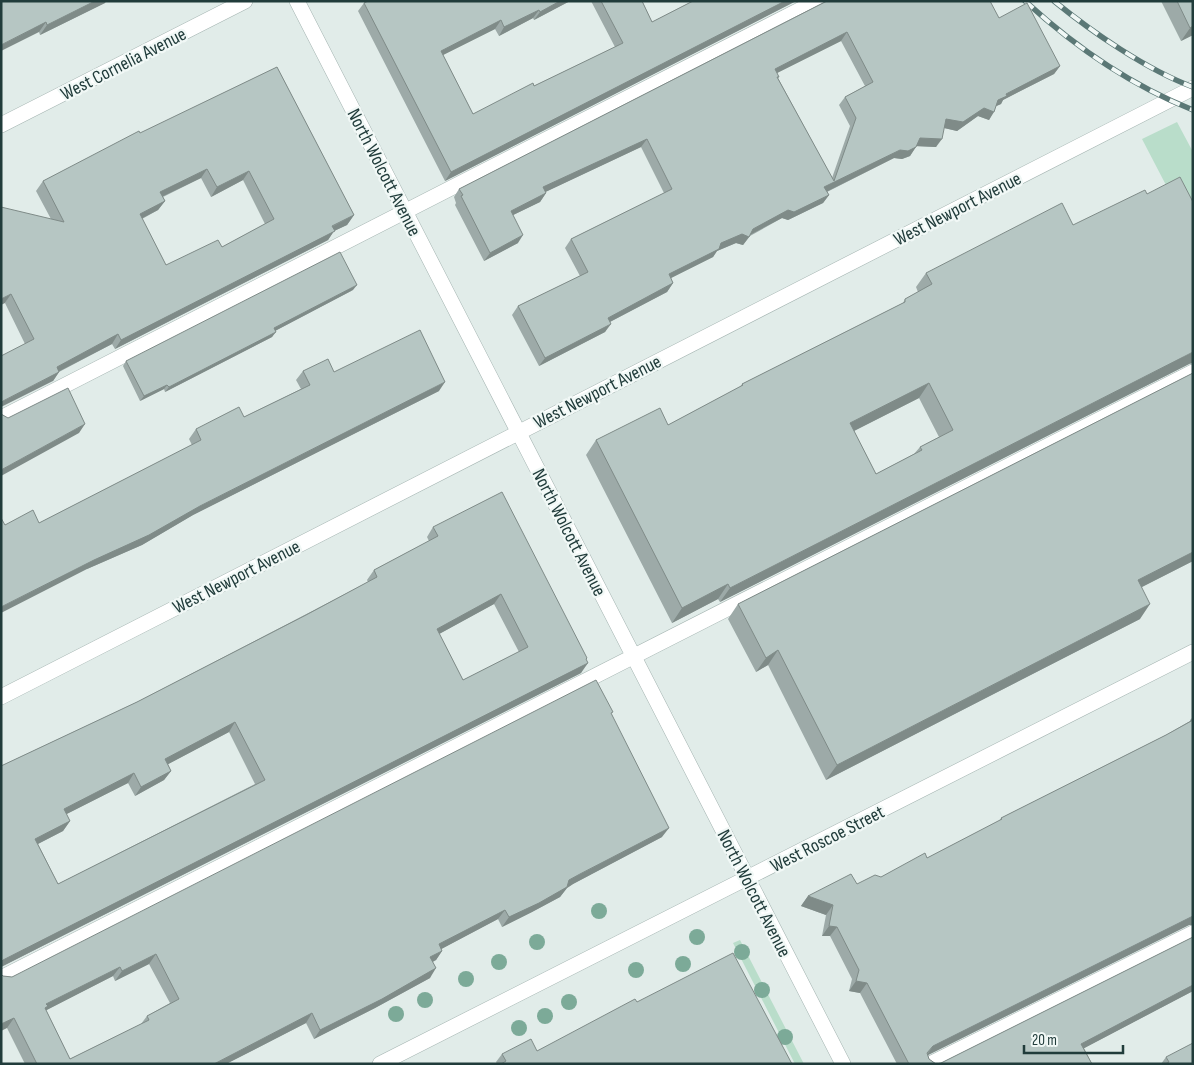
<svg xmlns="http://www.w3.org/2000/svg" width="1194" height="1065" viewBox="0 0 1194 1065" font-family="'Sofia Sans Condensed',sans-serif">
  <style>
    .green { fill: #b9ddca }
    .lines { fill: none; stroke-linecap: round; stroke-linejoin: round }
    .minor-casing { stroke: #a4b4b1; stroke-width: 16 }
    .minor { stroke: #fff; stroke-width: 15 }
    .rail-casing { stroke: #5b7876; stroke-width: 5.5 }
    .rail { stroke: #f1f8f6; stroke-width: 4; stroke-dasharray: 11; stroke-linecap: butt }
    .tree { fill: #7caa98 }
    .wall { fill: #9daaa8; fill-rule: evenodd }
    .shaded-wall { fill: #7f8b88 }
    .building { fill: #b6c6c3; stroke: #7f8b88; fill-rule: evenodd }
    .labels { text-anchor: middle; stroke-width: 4.5; stroke-linejoin: round; paint-order: stroke }
    .street-label { font-size: 19px; fill: #213c3b; stroke: #f1f8f6 }
  </style>
  <rect width="100%" height="100%" fill="#e1ece9"/>
  <path class="green" d="M1177,122L1193,152V237L1142,139Z
    M740,940L804,1064H795L733,943Z"/>
  <g class="lines">
    <g class="minor-casing">
      <path id="minor" d="M297,1L843,1064
        M1,125L245,1
        M1,418L817,1
        M1,697L1193,88
        M1,978L1193,372
        M380,1064L1193,652
        M930,1064L1193,933"/>
    </g>
    <use href="#minor" class="minor"/>
    <g class="rail-casing">
      <path id="rail" d="M1025,1C1074,46 1130,85 1193,110
        M1054,1C1092,32 1147,70 1193,87"/>
    </g>
    <use href="#rail" class="rail"/>
  </g>
  <g class="tree">
    <circle cx="599" cy="911" r="8"/>
    <circle cx="697" cy="937" r="8"/>
    <circle cx="537" cy="942" r="8"/>
    <circle cx="742" cy="952" r="8"/>
    <circle cx="499" cy="962" r="8"/>
    <circle cx="683" cy="964" r="8"/>
    <circle cx="636" cy="970" r="8"/>
    <circle cx="466" cy="979" r="8"/>
    <circle cx="762" cy="990" r="8"/>
    <circle cx="425" cy="1000" r="8"/>
    <circle cx="569" cy="1002" r="8"/>
    <circle cx="396" cy="1014" r="8"/>
    <circle cx="545" cy="1016" r="8"/>
    <circle cx="519" cy="1028" r="8"/>
    <circle cx="785" cy="1037" r="8"/>
  </g>
  <path class="wall" d="M1,1H106L105,3L40,35L39,32Z
    M570,1L534,20L533,18L499,36L495,29L443,55L473,114L534,86L615,47L591,1H642L652,22L693,1H796L445,181L358,11L364,3Z
    M826,1L999,18L1060,66L1054,74L1003,100L1001,104L996,106L989,120L978,116L957,131L944,128L936,147L916,146L910,156L902,159L894,158L827,192L829,195L823,203L788,220L782,218L750,236L743,245L736,243L717,251L713,257L671,278L673,283L667,292L610,322L605,332L539,366L512,315L518,306L580,276L565,248L571,239L664,193L641,147L545,192L546,193L540,202L513,215L518,243L484,261L455,205L456,203L454,197L459,189ZM841,41L865,86L845,97L839,105L850,126L832,178L778,78L779,77L777,73Z
    M1161,1H1193V35L1181,41Z
    M277,67L354,215L347,225L334,231L328,240L115,349L112,344L59,372L53,381L25,344L5,303L51,219L36,191L43,181ZM201,178L211,197L243,180L265,224L222,247L166,265L142,219L158,210L165,201L163,197Z
    M1073,225L1189,364L720,602L718,599L672,623L586,455L596,440L668,425L740,387L742,384L903,303L905,299L918,292L916,287L926,273ZM919,398L939,437L920,447L914,454L876,474L854,431Z
    M353,290L275,331L272,337L165,392L164,389L140,401L123,366L126,361Z
    M303,371L334,372L439,391L193,515L142,545L87,569L5,525L39,523L192,445L189,439L196,429L244,417L301,389L296,380Z
    M1193,373V561L1142,587L1140,619L826,780L768,665L756,672L728,619L738,604Z
    M433,527L586,660L581,673L1,967V766L137,702L368,582L367,580L374,570L429,541L427,537ZM494,604L519,652L463,680L439,634ZM229,732L255,784L58,884L38,844L63,831L70,821L66,814L128,783L135,796L164,780L171,771L168,764Z
    M611,715L662,837L573,884L567,888L560,897L532,912L502,927L498,919L441,949L442,951L436,960L433,962L430,978L375,1008L314,1039L306,1023L226,1064H25L7,1028L3,976L12,977ZM149,964L170,1003L147,1016L141,1024L70,1059L46,1010L113,976L115,981Z
    M1193,717V925H1189L928,1055L929,1059L936,1064L941,1063L1193,937V991L1084,1048L1092,1064H897L860,993L849,991L852,979L830,936H822L826,915L801,906L808,896L857,884L881,877L927,858L999,821L1001,818L1166,735L1190,721V720Z
    M637,1002L792,1064H497L496,1062L502,1054L537,1051Z
    M1166,1057L1193,1064H1161Z"/>
  <path class="shaded-wall" d="M95,1H106L105,3L40,35L47,25Z
    M560,1H570L534,20L540,12Z
    M785,1H796L445,181L451,172Z
    M539,10L533,18L499,36L504,27Z
    M501,20L495,29L435,59L441,51Z
    M46,22L39,32L1,51V45Z
    M1193,26V35L1181,41L1190,28Z
    M847,32L841,41L769,77L775,69Z
    M1060,66L1054,74L1003,100L1001,104L992,108L998,100L1006,94Z
    M984,108L994,112L989,120L978,116L957,131L940,127L946,119Z
    M920,138L942,139L936,147L914,146Z
    M647,139L641,147L537,196L543,187Z
    M916,147L910,156L902,159L894,158L818,196L824,187L900,150Z
    M207,169L201,178L153,201L160,192Z
    M249,171L243,180L211,197L217,187Z
    M546,193L540,202L505,219L511,211Z
    M829,195L823,203L788,220L782,218L748,236L749,237L743,245L736,243L717,251L713,257L663,282L669,274L721,243L753,229L788,210Z
    M165,201L158,210L133,223L140,214Z
    M354,215L347,225L334,231L328,240L115,349L121,340Z
    M523,235L518,243L484,261L490,253Z
    M673,283L667,292L602,326L608,318Z
    M357,285L353,290L271,333L274,328Z
    M11,294L5,303L1,305V299Z
    M611,324L605,332L539,366L545,358Z
    M276,332L272,337L165,392L169,387Z
    M118,334L112,344L50,376L57,367Z
    M1193,352V363L1189,364L720,602L730,588Z
    M59,372L53,381L1,407V403L3,401Z
    M445,382L439,391L193,515L142,545L87,569L1,613V607Z
    M929,383L919,398L840,438L850,423Z
    M167,385L164,389L140,401L144,396Z
    M85,424L79,433L1,476V470Z
    M1193,552V561L1128,594L1138,580Z
    M728,584L718,599L672,623L682,608Z
    M501,594L494,604L430,639L437,629Z
    M1150,604L1140,619L826,780L837,765Z
    M778,650L768,665L756,672L766,658Z
    M587,658L582,666L588,663L581,673L1,967V962L3,960Z
    M235,722L229,732L159,769L165,759Z
    M171,771L164,780L135,796L141,787Z
    M134,773L128,783L57,819L64,809Z
    M70,821L63,831L28,849L35,839Z
    M669,828L662,837L573,884L567,888L560,897L532,912L502,927L509,917L569,880Z
    M808,896L833,905L826,915L801,906Z
    M505,910L498,919L432,954L439,944Z
    M1193,916V925H1189L926,1056L933,1046Z
    M829,926L837,927L830,936H822Z
    M442,951L436,960L423,966L430,957Z
    M156,954L149,964L115,981L122,971Z
    M120,967L113,976L41,1013L46,1004Z
    M436,968L430,978L375,1008L314,1039L320,1030Z
    M856,981L867,983L860,993L849,991Z
    M1193,985V991L1075,1053L1081,1044Z
    M312,1013L306,1023L226,1064H214Z
    M14,1018L7,1028L1,1031V1024Z"/>
  <path class="building" d="M1,1H95L47,25L46,22L1,45Z
    M368,1H560L540,12L539,10L504,27L501,20L441,51L473,114L533,83L534,86L623,43L601,1H642L652,22L693,1H785L451,172L364,3Z
    M827,1H990L999,18L1027,3L1060,66L1006,94L1007,96L998,100L994,112L984,108L963,122L946,119L942,139L920,138L916,147L908,151L900,150L824,187L829,195L794,212L788,210L753,229L749,237L742,234L721,243L719,249L669,274L673,283L608,318L611,324L545,358L518,306L588,272L571,239L672,189L647,139L543,187L546,193L511,211L523,235L490,253L461,196L463,195L459,189ZM847,32L873,82L845,97L856,118L834,181L777,77H779L775,69Z
    M1177,1H1193V26L1190,28Z
    M277,67L354,215L332,226L335,231L121,340L118,334L57,367L59,372L3,401L1,403V356L34,339L11,294L1,299V207L64,222L43,181L139,131L140,133ZM207,169L217,187L249,171L274,219L222,247L218,240L166,265L140,214L165,201L160,192Z
    M1180,177L1193,202V352L730,588L728,584L682,608L596,440L660,408L668,425L743,385L742,384L905,302V299L932,284L926,273L1062,203L1073,225L1145,190L1147,194ZM929,383L953,430L920,447L922,450L876,474L850,423Z
    M340,252L357,285L274,328L276,332L169,387L167,385L144,396L126,361Z
    M420,330L445,382L200,506L149,535L94,560L1,607V518L5,525L33,510L39,523L201,440L196,429L239,407L244,417L310,385L303,371L328,359L334,372Z
    M1193,373V552L1138,580L1150,604L837,765L778,650L766,658L738,604Z
    M68,388L85,424L1,470V414L8,418Z
    M502,492L587,658L586,659L588,663L3,960L1,962V766L137,702L306,615L377,577L374,570L438,536L433,527ZM501,594L528,647L463,680L437,629ZM235,722L265,780L58,884L35,839L70,821L64,809L134,773L141,787L171,771L165,759Z
    M596,680L613,712L611,713L669,828L580,874L569,880L567,887L539,903L509,917L505,910L439,944L442,951L430,957L436,968L382,999L320,1030L312,1013L214,1064H37L14,1018L1,1024V974L3,976L12,977ZM156,954L179,999L147,1016L149,1020L70,1059L45,1008L48,1006L46,1004L120,967L122,971Z
    M1193,720V916L933,1046L927,1053L929,1059L936,1064L941,1063L1193,937V985L1081,1044L1092,1064H909L867,983L856,981L859,970L837,927L829,926L833,905L808,896L851,874L857,884L875,875L881,877L925,853L927,858L1002,819L1001,818L1166,735Z
    M733,953L792,1064H501L506,1061L502,1054L531,1039L537,1051L635,999L637,1002Z
    M1193,1043V1064H1165L1169,1062L1166,1057Z"/>
  <g class="labels">
    <g class="street-label">
      <text transform="translate(123 63) rotate(-27)" y="7">West Cornelia Avenue</text>
      <text transform="translate(385 172) rotate(63)" y="7">North Wolcott Avenue</text>
      <text transform="translate(957 208) rotate(-27)" y="7">West Newport Avenue</text>
      <text transform="translate(597 391) rotate(-27)" y="7">West Newport Avenue</text>
      <text transform="translate(570 532) rotate(63)" y="7">North Wolcott Avenue</text>
      <text transform="translate(236 576) rotate(-27)" y="7">West Newport Avenue</text>
      <text transform="translate(827 838) rotate(-27)" y="7">West Roscoe Street</text>
      <text transform="translate(755 893) rotate(63)" y="7">North Wolcott Avenue</text>
    </g>
  </g>
  <rect width="1194" height="1065" fill="none" stroke="#213c3b" stroke-width="5"/>
  <path d="M1024 1045v8h99v-8" fill="none" stroke="#213c3b" stroke-width="2.5"/>
  <text x="1032" y="1045" font-size="15" fill="#213c3b" stroke="#f1f8f6" stroke-width="4" paint-order="stroke">20 m</text>
</svg>
